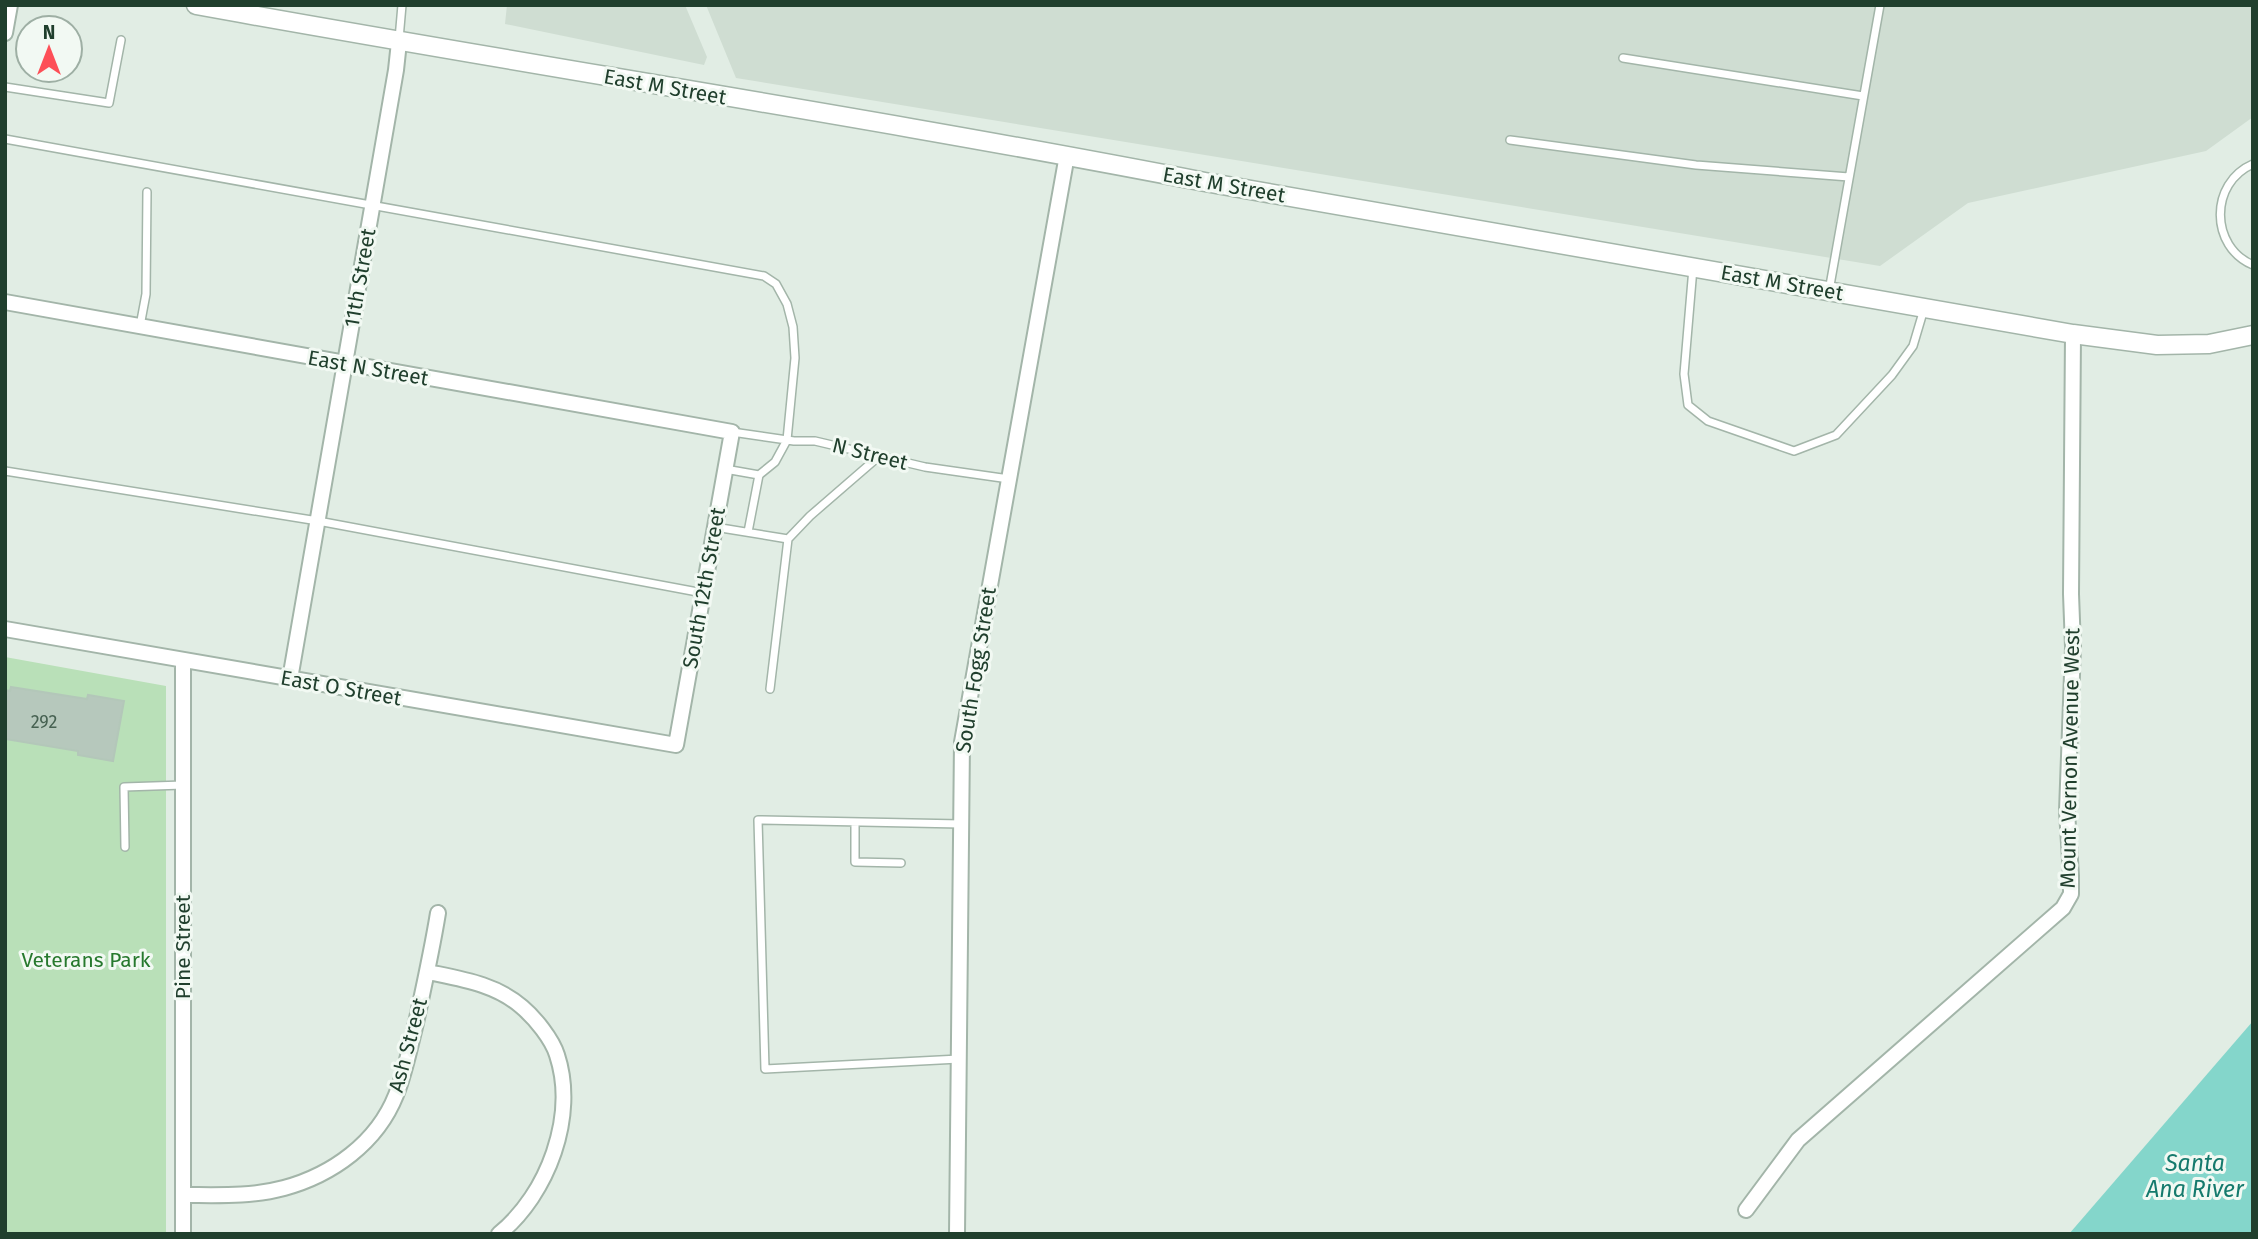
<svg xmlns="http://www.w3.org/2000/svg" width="2258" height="1239" viewBox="0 0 2258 1239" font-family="'Fira Sans',sans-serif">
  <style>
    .built { fill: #cfddd2 }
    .green { fill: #b9e0b8 }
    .water { fill: #84d6cb }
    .building { fill: #b6c8bc; stroke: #b3c7b9; stroke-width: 2 }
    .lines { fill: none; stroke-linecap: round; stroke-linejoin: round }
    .service-casing { stroke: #a3b5a9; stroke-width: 10 }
    .minor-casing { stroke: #a3b5a9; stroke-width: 18 }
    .tertiary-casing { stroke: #a3b5a9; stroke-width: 21 }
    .service { stroke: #fff; stroke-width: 7 }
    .minor { stroke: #fff; stroke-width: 14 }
    .tertiary { stroke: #fff; stroke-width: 18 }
    .labels { text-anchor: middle; stroke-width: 6; stroke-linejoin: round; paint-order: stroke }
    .number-label { font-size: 18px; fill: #466151 }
    .street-label { font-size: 21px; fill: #203f2d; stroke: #f2f9f3 }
    .park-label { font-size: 21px; fill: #27792e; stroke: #f2f9f3 }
    .water-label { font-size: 23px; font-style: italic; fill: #157a6d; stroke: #f2f9f3 }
  </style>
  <rect width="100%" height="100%" fill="#e1ede4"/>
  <path class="built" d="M507,5H685L707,57L704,65L505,24Z
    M706,5H2253V117L2206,151L1968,203L1880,266L736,78Z"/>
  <path class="green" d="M5,657L166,686V1234H5Z"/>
  <path class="water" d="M2253,1021V1234H2069Z"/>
  <path class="building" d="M11,687L87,699L88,695L124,701L113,761L78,755V751L5,739V690L10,691Z"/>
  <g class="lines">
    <g class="service-casing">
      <path id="service" d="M399,39L402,5
        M1623,58L1863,96
        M5,87L109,103L121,40
        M5,139L764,276L776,284L787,304L793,327L795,358L787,440L775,462L759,475L748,532
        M1510,140L1696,165L1849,177
        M2253,164C2209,183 2210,247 2253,265
        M1693,268L1684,374L1688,405L1708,421L1794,451L1836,435L1892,375L1913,346L1924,309
        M1829,291L1880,5
        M140,326L146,294L147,192
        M732,432L794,441H815L925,467L1009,479
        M725,469L759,475
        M5,471L318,521L703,593
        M715,527L788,539
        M770,689L788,539L810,516L877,458
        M855,823V862L901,863
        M125,847L124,787L183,785
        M959,1059L765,1069L758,820L961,824"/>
    </g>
    <g class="minor-casing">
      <path id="minor" d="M5,33L10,5
        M5,302L732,432L676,745L5,629
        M290,679L396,70L399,42
        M428,972C461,979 496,984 522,1007C535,1018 552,1039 557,1055C577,1116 548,1194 499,1234
        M183,1195C216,1195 251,1197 284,1188C332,1175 377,1143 396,1095C405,1073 410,1047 416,1023C424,986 432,950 438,913
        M1746,1210L1798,1140L2063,908L2071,894V876L2067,811L2073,647L2071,594L2073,334
        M183,1234V660
        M957,1234L962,742L1067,155"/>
    </g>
    <g class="tertiary-casing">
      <path id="tertiary" d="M196,5C532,66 870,117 1205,182L2073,334L2157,345L2209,344L2253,335"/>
    </g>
    <use href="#service" class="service"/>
    <use href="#minor" class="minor"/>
    <use href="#tertiary" class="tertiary"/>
  </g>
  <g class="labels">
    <g class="number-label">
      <text x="44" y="728">292</text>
    </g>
    <g class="street-label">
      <text transform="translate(665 87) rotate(10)" y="7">East M Street</text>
      <text transform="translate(1224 185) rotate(10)" y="7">East M Street</text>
      <text transform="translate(360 278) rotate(-80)" y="7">11th Street</text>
      <text transform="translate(1782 283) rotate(10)" y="7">East M Street</text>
      <text transform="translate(368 368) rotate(10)" y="7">East N Street</text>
      <text transform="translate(870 454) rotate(14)" y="7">N Street</text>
      <text transform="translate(704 588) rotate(-80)" y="7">South 12th Street</text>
      <text transform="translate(976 670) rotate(-81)" y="7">South Fogg Street</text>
      <text transform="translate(341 688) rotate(10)" y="7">East O Street</text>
      <text transform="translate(2070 758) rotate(-89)" y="7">Mount Vernon Avenue West</text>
      <text transform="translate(183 947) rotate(-90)" y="7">Pine Street</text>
      <text transform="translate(408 1045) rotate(-75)" y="7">Ash Street</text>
    </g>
    <g class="park-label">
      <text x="86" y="967">Veterans Park</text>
    </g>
    <g class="water-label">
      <text x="2195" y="1171">Santa<tspan x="2195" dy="26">Ana River</tspan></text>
    </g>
  </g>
  <rect width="2258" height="1239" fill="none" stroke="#203f2d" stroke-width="14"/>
  <g transform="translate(49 49)"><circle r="33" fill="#f2f9f3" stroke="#9eafa4" stroke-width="2"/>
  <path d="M0-5L12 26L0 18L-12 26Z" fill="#fd4f57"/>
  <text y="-10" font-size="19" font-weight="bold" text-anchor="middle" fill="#203f2d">N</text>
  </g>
</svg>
